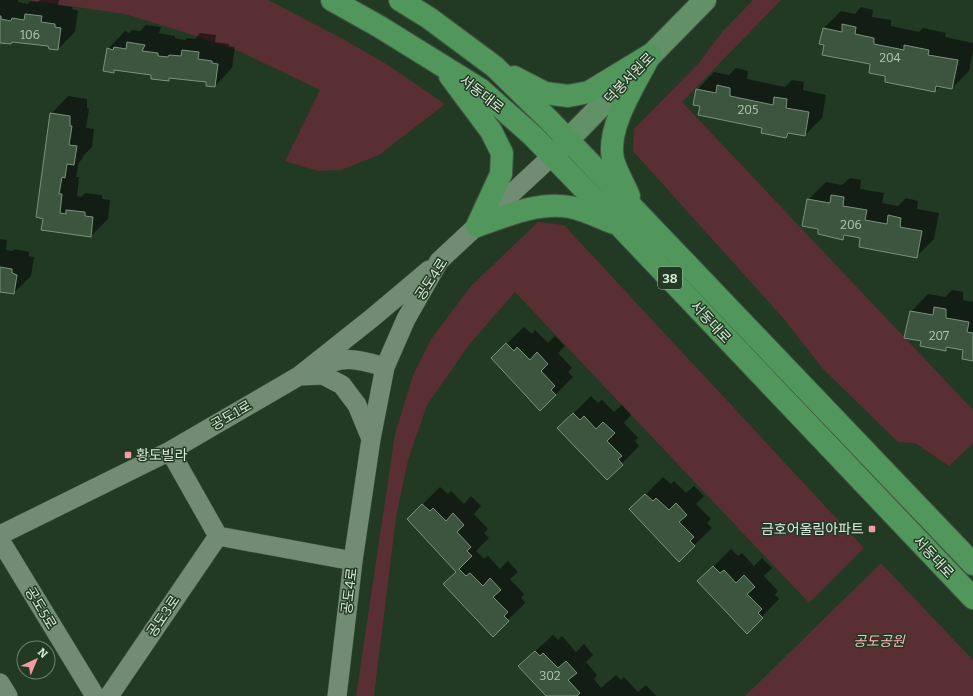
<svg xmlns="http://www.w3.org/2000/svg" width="973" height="696" viewBox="0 0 973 696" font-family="Bitter,'Noto Sans KR',serif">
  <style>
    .green { fill: #592f34 }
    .shadow { fill: #0007 }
    .building { fill: #3d553f; stroke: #79937a }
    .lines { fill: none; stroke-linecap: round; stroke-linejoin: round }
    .street-casing { stroke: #405542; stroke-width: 20 }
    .secondary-casing { stroke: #405542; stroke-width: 24 }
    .primary-casing { stroke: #405542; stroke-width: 24 }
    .street { stroke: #728c73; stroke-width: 19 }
    .secondary { stroke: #629167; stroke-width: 22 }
    .primary { stroke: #51965a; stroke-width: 22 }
    .poi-dot { fill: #f49aa3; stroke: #223924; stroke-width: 1.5 }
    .labels { text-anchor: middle; stroke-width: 3; stroke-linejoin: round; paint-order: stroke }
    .number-label { font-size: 12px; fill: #b4c5b5 }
    .shield { fill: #223924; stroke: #a4b5a5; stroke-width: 1 }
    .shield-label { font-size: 13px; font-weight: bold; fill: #dceadc }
    .street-label { font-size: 14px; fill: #dceadc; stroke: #223924 }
    .poi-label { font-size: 14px; fill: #dceadc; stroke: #223924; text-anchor: start }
    .park-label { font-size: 14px; font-style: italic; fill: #feb9bf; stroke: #223924 }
  </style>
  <rect width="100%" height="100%" fill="#223924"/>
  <path class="green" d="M28,0H268L345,40L388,65L445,104L379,155L341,170L318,171L285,161L320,90L241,52L187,33L125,14Z
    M753,0H781L682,102L973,410V443L949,466L915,443L898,442L823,369L783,318L633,151L634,129L699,63L722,32Z
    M538,222L564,225L864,548L809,603L515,292L468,346L427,405L408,460L396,517L374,696H356L395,434L413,375L431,339L471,286Z
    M881,563L973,660V696H745Z"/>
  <path class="shadow" d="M0,0H18V2L28,4L30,1L38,2L40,0H59L58,5L72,7V9L78,11L75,32L58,49L49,45L13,41L11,43L0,42Z
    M861,7L873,10L872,17L891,20V26L919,32L923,28L946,33L945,37L973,43V51L969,71L952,88L940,86L935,91L887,75L871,64L825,44L823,29L841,11L855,14Z
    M146,25L161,27L159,33L175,36V38L185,40L187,38L195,39L200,33L216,35L215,42L229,44V46L235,47L232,68L215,86L206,81L171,77L168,80L152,74L117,69L114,72L108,49L125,31L129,33L132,30L140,31Z
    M736,68L748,71L747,79L785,87L792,80L804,82L803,90L826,95L822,118L805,135L790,133L786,137L701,106L697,90L714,72L729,75Z
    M68,96L87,99V108L89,109L86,128L94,129L92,147L83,156L82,159L79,162L76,177H79L77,196L81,197L85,193L102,195V199L110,200L108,219L91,236L43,229L51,114Z
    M850,178L861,180L860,189L884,193L882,203L898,206L906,198L918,201L917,209L939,213L934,239L916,257L861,237L847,235L843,238L820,229L808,200L826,182L842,185Z
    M0,239L7,240L6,250L12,251L15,249L29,252V256L34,257L31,276L14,293L0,291Z
    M952,290L963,292V300L973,302V360L964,349L949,347L945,350L922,341L911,312L928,294L945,297Z
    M524,327L532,334L535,330L548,343L555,336L565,346L558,353L572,368L568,372L573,377L540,410L492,358Z
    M591,396L598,403L602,400L614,412L622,405L631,415L624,423L638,438L635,441L639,446L607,479L559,428Z
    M663,477L671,484L674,481L686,493L694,486L704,496L696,504L711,519L707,523L712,528L679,560L631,509Z
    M440,487L448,494L451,491L464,504L471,496L481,506L474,514L488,529L484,533L489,538L476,551L484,559L488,556L500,569L508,561L518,572L510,579L524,594L521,598L525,603L493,635L457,572L408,519Z
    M731,549L738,556L742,553L754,566L762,558L772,568L764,576L778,591L775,595L779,599L747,632L699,581Z
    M553,635L558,640L562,636L576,652L584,644L593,655L586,662L597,675L594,679L601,688L616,675L621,680L624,677L638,692L646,685L656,696H547L519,666Z"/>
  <path class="building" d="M25,14L42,16L41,22L55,24V27L61,28L58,50L49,49L48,46L12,42L11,44L0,43V16H1V19L11,21L12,18L24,20Z
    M842,24L856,27L855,34L874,38V44L904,50V45L929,50L928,55L958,60L952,89L936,86L935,92L885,82V76L869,73L870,64L822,55L824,45L819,44L823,28L842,32Z
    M127,42L145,45L142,51L158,53V56L168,57L169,55L181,56L182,50L199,52L198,59L212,61V63L218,64L215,87L206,86V82L169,78V81L151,79V75L114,70V73L103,71L107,48L113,50L114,47L126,49Z
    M717,85L730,88V96L773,105L774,97L787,99L786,108L809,112L805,136L788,133L786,138L761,133L762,128L698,115L700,106L693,105L696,89L716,93Z
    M50,113L70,116V126H72L69,145L77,146L74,165L67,164L65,178L62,177L59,194H62L60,213L66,214V210L85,212V216L93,217L91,237L41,230L43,219L36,217Z
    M831,195L844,197L843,206L867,210L865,220L887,224L888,215L901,218L900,227L922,231L917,258L859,247L860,238L844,235L843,240L818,234V229L802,226L807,199L830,203Z
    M0,267L12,269V273L17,275L14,294L0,292Z
    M934,307L946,309V318L969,322L967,332L973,333V361L962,359L963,350L946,347V351L920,346L921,341L904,338L910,311L933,315Z
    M506,343L514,351L517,347L530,360L537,352L548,364L541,371L555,386L551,390L556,395L540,411L491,358Z
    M573,413L580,420L584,416L596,429L603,422L615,433L607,441L622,456L618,459L623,465L607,480L557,428Z
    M645,494L653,501L656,498L669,510L676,503L687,515L679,522L694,537L690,541L695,546L679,562L629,509Z
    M422,504L430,511L433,508L446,521L453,513L464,525L457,532L471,547L467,551L472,556L459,569L466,576L470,573L483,586L490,578L501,590L493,597L508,612L504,616L509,621L493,637L443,584L456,572L407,519Z
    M713,566L720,573L724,570L736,583L744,575L755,587L747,594L762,609L758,613L763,618L747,634L697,581Z
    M535,651L540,656L543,653L558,668L566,661L577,673L568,680L580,693L577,696H546L518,666Z"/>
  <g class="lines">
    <g class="street-casing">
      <path id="street" d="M317,368C345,355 356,359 385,367
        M299,376L323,375L342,385L357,405L371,439
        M0,535L170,451L299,376L372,318L429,270
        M218,536L353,561
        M0,540L95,696
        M0,683L8,696
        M109,696L218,536L170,451
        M337,696L353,561L371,439L385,367L406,319L439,261L552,156"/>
    </g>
    <g class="secondary-casing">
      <path id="secondary" d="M554,154L705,0"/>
    </g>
    <g class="primary-casing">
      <path id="primary" d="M332,0L380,27L480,89L533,136L619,225L973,598
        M400,0L429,18L495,67L549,120L973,564
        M450,76L491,131L502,153L501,174L477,226
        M514,77L545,93L568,96L589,92L650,55
        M629,196C625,186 615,169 613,159C606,127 636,83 650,55
        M477,226C506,216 539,201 570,207C585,210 600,218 614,223"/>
    </g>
    <use href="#street" class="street"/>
    <use href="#secondary" class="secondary"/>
    <use href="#primary" class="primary"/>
  </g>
  <g class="poi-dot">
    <rect x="124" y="451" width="8" height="8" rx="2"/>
    <rect x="868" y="525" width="8" height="8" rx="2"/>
  </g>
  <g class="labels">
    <g class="number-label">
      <text x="30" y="39">106</text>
      <text x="890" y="62">204</text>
      <text x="748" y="114">205</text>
      <text x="851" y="229">206</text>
      <text x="939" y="340">207</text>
      <text x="550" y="680">302</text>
    </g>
    <rect class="shield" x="658" y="267" width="24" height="22" rx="3"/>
    <g class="shield-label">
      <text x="670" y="283">38</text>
    </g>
    <g class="street-label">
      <text transform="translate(629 78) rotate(-46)" y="5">덕봉서원로</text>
      <text transform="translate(482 94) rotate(38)" y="5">서동대로</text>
      <text transform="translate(431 279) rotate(-57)" y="5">공도4로</text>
      <text transform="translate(711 322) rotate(47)" y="5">서동대로</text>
      <text transform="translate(231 415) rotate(-30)" y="5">공도1로</text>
      <text transform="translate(934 557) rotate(47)" y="5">서동대로</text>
      <text transform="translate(349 591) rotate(-83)" y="5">공도4로</text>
      <text transform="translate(41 608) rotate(59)" y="5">공도5로</text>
      <text transform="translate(163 616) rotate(-56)" y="5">공도3로</text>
    </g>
    <g class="poi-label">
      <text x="136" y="460">황도빌라</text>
      <text x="864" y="534" text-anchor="end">금호어울림아파트</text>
    </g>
    <g class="park-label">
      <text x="879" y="646">공도공원</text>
    </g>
  </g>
  <g transform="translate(36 660) rotate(44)"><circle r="19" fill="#223924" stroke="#6c806e"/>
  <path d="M0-3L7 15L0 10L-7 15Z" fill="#f49aa3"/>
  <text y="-6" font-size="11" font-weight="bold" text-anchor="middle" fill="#dceadc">N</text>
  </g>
</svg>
